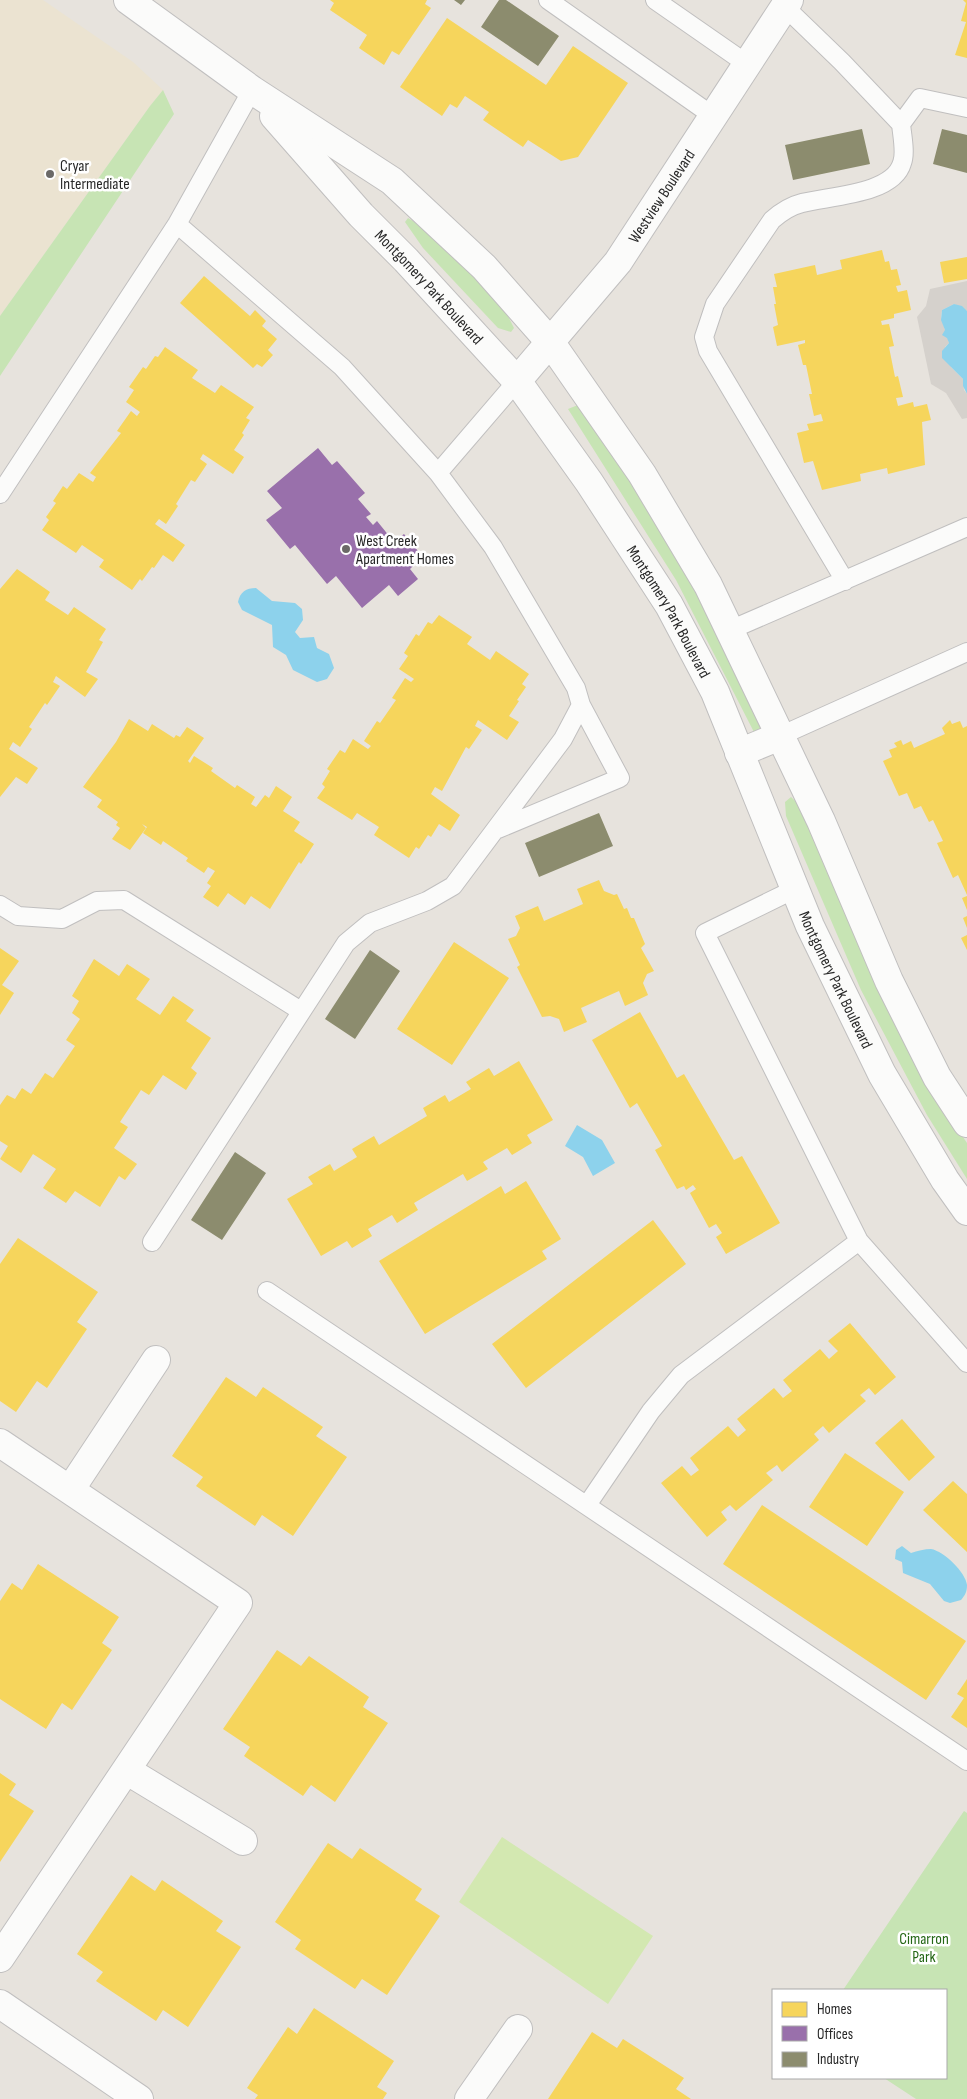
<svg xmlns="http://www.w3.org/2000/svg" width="967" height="2099" viewBox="0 0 967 2099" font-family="'Sofia Sans Condensed',sans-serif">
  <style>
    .education { fill: #ebe3d1 }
    .green { fill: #c7e4b4 }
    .pitch { fill: #d3e8b1 }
    .plaza { fill: #d5d1cc }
    .water { fill: #8dd2ec }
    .homes { fill: #f6d55c }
    .offices { fill: #9970ab }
    .industry { fill: #8c8c6e }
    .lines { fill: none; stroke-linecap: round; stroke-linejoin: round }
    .lane-casing { stroke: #c0bfbf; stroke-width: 20 }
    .street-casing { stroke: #c0bfbf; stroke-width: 30 }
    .secondary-casing { stroke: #c0bfbf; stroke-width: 30 }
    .lane { stroke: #fbfbfa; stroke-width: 18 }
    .street { stroke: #fbfbfa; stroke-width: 28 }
    .secondary { stroke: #fbfbfa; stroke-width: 28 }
    .poi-dot { fill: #6b6967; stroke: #fff; stroke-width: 2 }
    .labels { text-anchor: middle; stroke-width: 5; stroke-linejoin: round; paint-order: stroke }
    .poi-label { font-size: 16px; fill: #282828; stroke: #fff; text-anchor: start }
    .street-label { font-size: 16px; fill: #282828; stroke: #fff }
    .park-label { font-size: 16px; fill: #256716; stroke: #fff }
  </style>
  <rect width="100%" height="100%" fill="#e7e3dd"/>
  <path class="education" d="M0,0H43L133,62L163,90L150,106L0,316Z"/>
  <path class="green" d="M163,90L174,114L0,376V316L150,106Z
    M408,218L436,235L505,310L514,328L511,332L498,328L423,248L405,222Z
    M578,405L597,423L687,568L762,714L763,736H756L676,580L568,409Z
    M791,797L803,808L943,1107L967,1143V1179L927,1115L861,990L786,816L785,802Z
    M964,1811L967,1813V2099H916L884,2078H946V1990H843Z"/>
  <path class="pitch" d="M502,1837L653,1936L608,2004L459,1902Z"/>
  <path class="plaza" d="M967,281V311L954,304L942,310L941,317L949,343L945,347L951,367L963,379L964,390L967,394V418L962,419L946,393L931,384L917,317L926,306L930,289Z"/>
  <path class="water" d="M954,304L962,306L967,311V394L963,386V379L942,358V351L949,343L947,338L942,335L945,330L941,320L942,310Z
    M256,588L272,601L295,603L302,609L303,620L295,632L300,638L314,637L317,648L329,654L334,668L327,679L317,682L293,670L286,655L273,647L272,625L242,610L238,602C240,592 246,588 256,588Z
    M577,1125L602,1140L615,1163L593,1176L583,1157L565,1146Z
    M902,1546L911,1553C917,1551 925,1549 931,1549C944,1551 966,1573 967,1585C967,1592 965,1595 961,1600L950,1603L944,1601L930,1584L903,1573L902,1562L895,1559L896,1550Z"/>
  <path class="homes" d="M330,0H427L425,4L431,8L399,55L392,51L384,65L359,48L367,35L330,10L334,3Z
    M963,0H967V58L955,55L966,22L961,21L966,3Z
    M447,18L546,85L573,46L628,83L578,157L561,161L528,140L523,147L483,120L489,112L465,96L457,108L450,104L442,116L400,87Z
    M882,250L885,262L889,261L891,270L897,269L901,285L896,286L898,292L907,290L911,310L894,314V318L881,321L882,325L889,324L894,346L889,347L895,377L898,376L903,397L896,398L898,406L913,402L914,407L927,404L931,420L922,422L925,465L888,474L887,468L860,474L861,481L822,490L813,461L804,463L797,433L809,430L807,424L823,421L821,414L814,416L809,394H812L806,365H803L798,345L805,343V340L777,346L773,327L778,325L774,304H776L773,287H777L774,274L815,265L817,275L842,269L840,260Z
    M967,257V279L944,283L940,262Z
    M204,276L250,316L255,310L266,321L262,326L277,339L268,350L273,355L262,367L257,364L253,368L180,303Z
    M165,347L198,370L192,378L215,393L221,385L254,407L246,418L250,420L242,433L244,435L234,450L244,457L233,474L203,454L200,459L207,464L195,482L191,480L176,504L178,506L166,524L159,519L155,524L185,545L173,562L163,555L154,568L152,567L142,581L140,579L132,590L99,567L104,560L82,545L76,553L42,530L49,520L46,517L56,503L53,501L63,486L67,489L79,473L93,482L96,477L90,473L121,433L117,431L131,411L137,416L140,412L126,402L134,390L129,387L143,367L146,369L155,356L158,357Z
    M17,569L50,592L45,600L68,615L74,607L106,629L99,640L103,642L86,672L98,679L85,697L56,676L53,682L60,686L47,705L45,703L29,727L32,729L20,747L13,742L9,749L38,768L27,784L16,777L0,797V589Z
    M439,615L472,637L467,644L490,660L496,651L529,674L522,684L526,687L517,700L519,701L509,716L519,722L507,740L478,720L475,726L482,730L469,749L466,747L442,791L435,787L431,794L460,815L450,831L439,824L431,837L428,835L419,849L416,847L409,858L374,835L379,827L357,813L352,820L317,798L325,787L322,784L330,771L327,769L340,750L345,753L353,739L368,749L371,746L364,741L377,721L380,723L396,700L392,698L405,678L411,682L414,679L399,669L408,656L404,653L416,634L419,636L428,622L432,624Z
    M129,719L148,731L152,724L174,738L176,735L180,737L187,727L204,738L188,761L190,763L194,756L213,768L211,771L235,788L237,785L255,797L251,804L256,807L265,795L269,798L276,786L292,797L283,811L300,822L294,831L314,844L301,864L299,862L270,909L251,896L245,905L228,893L218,907L203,897L211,886L207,883L215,871L208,867L204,873L186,861L188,858L163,841L161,845L143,833L147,827L142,824L146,828L130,850L112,839L120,828L116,825L118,822L97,807L102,800L83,787L116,742Z
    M950,720L952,724L960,721L963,728L967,726V895L958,875L953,878L937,843L943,841L933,820L929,822L921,806L914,809L907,793L899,796L883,761L892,757L889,750L897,747L894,743L901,740L903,745L911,741L914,748L945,734L942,728Z
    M599,880L604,891L614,895L617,894L624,909L627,908L631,918H634L645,944L641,948L654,971L647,974L643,983L648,995L625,1006L619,991L581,1008L587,1022L564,1032L559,1019L550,1016L542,1017L517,967L520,965L508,939L516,936L520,928L515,916L538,906L544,921L583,904L577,889Z
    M967,896V910L962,898Z
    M967,916V928L963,918Z
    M967,935V950L961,938Z
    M454,942L509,978L452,1065L397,1029Z
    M0,948L19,961L2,985L14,993L0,1015Z
    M94,959L119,976L127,964L150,979L136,999L160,1015L173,996L194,1010L186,1021L211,1038L191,1068L197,1073L186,1090L163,1075L149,1095L141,1090L120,1122L128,1127L114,1148L137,1164L125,1180L119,1176L100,1207L75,1191L66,1203L43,1188L56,1169L33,1154L21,1173L0,1159L8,1146L0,1141V1105L7,1095L15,1099L22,1088L31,1094L45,1073L53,1078L75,1046L66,1040L80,1019L72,1013L79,1001L72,996Z
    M640,1012L677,1078L684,1074L734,1160L742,1156L780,1223L726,1254L716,1237L722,1233L716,1224L709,1228L690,1193L696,1189L693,1185L686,1190L684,1186L677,1189L655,1150L662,1146L637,1103L630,1108L592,1040Z
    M519,1061L553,1120L527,1135L532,1143L512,1155L507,1148L483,1162L488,1169L467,1181L463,1174L414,1203L418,1210L397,1223L392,1215L368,1229L372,1236L352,1248L347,1241L321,1256L287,1199L313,1184L308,1177L330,1164L334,1171L357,1157L352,1149L374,1136L379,1145L427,1116L423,1108L445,1095L449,1102L471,1089L466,1082L489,1068L494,1076Z
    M526,1181L561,1239L542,1251L547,1259L425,1334L379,1261L501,1186L505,1194Z
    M653,1220L686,1264L526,1388L492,1344Z
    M18,1238L98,1292L77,1322L87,1329L47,1388L37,1381L16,1412L0,1401V1264Z
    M850,1323L896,1377L875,1395L869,1388L860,1395L866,1401L829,1433L823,1426L814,1434L819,1440L782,1472L777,1465L766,1473L773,1480L736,1511L730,1505L721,1512L727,1520L707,1537L661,1483L682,1466L691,1476L699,1470L690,1458L728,1426L738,1437L746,1430L737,1419L774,1388L783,1398L792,1391L783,1380L820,1349L829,1359L838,1351L828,1341Z
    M226,1377L256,1397L263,1387L323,1427L316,1436L347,1457L293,1536L262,1515L255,1526L196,1486L203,1477L172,1456Z
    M902,1419L935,1457L909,1481L875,1443Z
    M845,1453L904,1492L867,1546L809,1507Z
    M953,1481L967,1494V1552L923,1510Z
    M762,1505L966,1641L926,1700L723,1564Z
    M38,1564L119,1617L102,1643L112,1650L72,1710L62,1703L46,1729L0,1699V1601L12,1583L22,1590Z
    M277,1650L301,1666L309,1656L369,1697L363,1707L388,1723L335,1802L311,1785L303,1796L244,1756L250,1747L223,1729Z
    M967,1679V1728L951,1717L964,1698L957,1694Z
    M0,1773L16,1784L9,1795L34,1811L0,1862Z
    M328,1843L352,1859L360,1848L422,1889L415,1900L440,1916L387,1995L362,1979L355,1989L295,1949L301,1940L275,1922Z
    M131,1875L155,1891L162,1880L223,1921L216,1931L241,1947L188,2027L163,2010L156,2021L96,1981L103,1972L77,1954Z
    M314,2008L394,2061L377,2087L387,2093L383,2099H255L258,2095L247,2088L288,2027L297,2034Z
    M592,2032L617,2048L623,2039L684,2078L676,2089L691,2099H548Z"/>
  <path class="offices" d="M318,448L332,465L337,461L365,493L358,499L371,514L366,517L373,525L377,521L394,542L404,534L418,551L409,559L414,565L410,569L418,579L398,596L389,585L362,608L336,576L327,584L295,545L290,549L266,520L282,508L267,491Z"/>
  <path class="industry" d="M454,0H465L461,5Z
    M499,0H506L559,36L538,66L481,27Z
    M862,129L870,164L793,180L785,145Z
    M942,129L967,135V173L933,164Z
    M599,813L613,846L539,877L525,843Z
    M370,950L400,971L355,1039L325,1019Z
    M235,1152L266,1173L222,1240L191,1220Z"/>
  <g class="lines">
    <g class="lane-casing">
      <path id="lane" d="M548,0L713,116
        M655,0L747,64
        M785,7L842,62L901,124L920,98L967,108
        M438,473L517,381
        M0,494L177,224L252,90
        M845,581L708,351L704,337L715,304L772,220C781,212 790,206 802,203C827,196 893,195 902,163C906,153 902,135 901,124
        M730,630L967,527
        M780,736L967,652
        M498,829L620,778L581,705
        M795,889L705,933L859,1241L967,1363
        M0,905L18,916L62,919L97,901L124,900L301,1011
        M152,1242L346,943L370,923L427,901L453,886L563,739L581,705L576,688L493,547L438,473L342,367L177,224
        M267,1291L967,1761
        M587,1505L651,1411L681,1375L859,1241"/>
    </g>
    <g class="street-casing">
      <path id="street" d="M739,753L780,736
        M0,1443L238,1603L0,1958
        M70,1490L156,1360
        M126,1770L243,1841
        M0,2004L139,2099
        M469,2099L518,2029"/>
    </g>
    <g class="secondary-casing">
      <g id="secondary">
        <path d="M128,0L252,90L392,181L484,267L551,343L642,474L708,585L821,821L889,981L937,1077L967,1123"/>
        <path id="s1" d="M274,116L361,215L406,260L517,381L589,482L669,605L715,692L810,926L882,1074L945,1180L967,1211"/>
        <path id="s2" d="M517,381L618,262L789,0"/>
      </g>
    </g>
    <use href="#lane" class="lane"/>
    <use href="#street" class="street"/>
    <use href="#secondary" class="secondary"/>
  </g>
  <g class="poi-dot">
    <circle cx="50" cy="174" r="5"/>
    <circle cx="346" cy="549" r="5"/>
  </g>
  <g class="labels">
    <g class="poi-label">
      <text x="60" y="171">Cryar<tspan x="60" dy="18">Intermediate</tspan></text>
      <text x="356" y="546">West Creek<tspan x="356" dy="18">Apartment Homes</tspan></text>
    </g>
    <g class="street-label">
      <text dy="6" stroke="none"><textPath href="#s2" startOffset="235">Westview Boulevard</textPath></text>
      <text dy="6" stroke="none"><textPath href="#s1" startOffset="231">Montgomery Park Boulevard</textPath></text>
      <text dy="6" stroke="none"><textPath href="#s1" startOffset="636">Montgomery Park Boulevard</textPath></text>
      <text dy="6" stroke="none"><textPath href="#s1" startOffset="1041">Montgomery Park Boulevard</textPath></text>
    </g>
    <g class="park-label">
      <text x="924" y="1944">Cimarron<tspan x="924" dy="18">Park</tspan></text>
    </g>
  </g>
  <rect x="772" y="1989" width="175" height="90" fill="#ffffff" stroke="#a9a9a9"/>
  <rect x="782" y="2002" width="25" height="15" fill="#f6d55c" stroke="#a9a9a9"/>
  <text x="817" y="2014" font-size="15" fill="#282828">Homes</text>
  <rect x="782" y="2026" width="25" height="15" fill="#9970ab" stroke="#a9a9a9"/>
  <text x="817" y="2039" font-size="15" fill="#282828">Offices</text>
  <rect x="782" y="2052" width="25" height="15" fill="#8c8c6e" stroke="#a9a9a9"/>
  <text x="817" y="2064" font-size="15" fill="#282828">Industry</text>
</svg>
